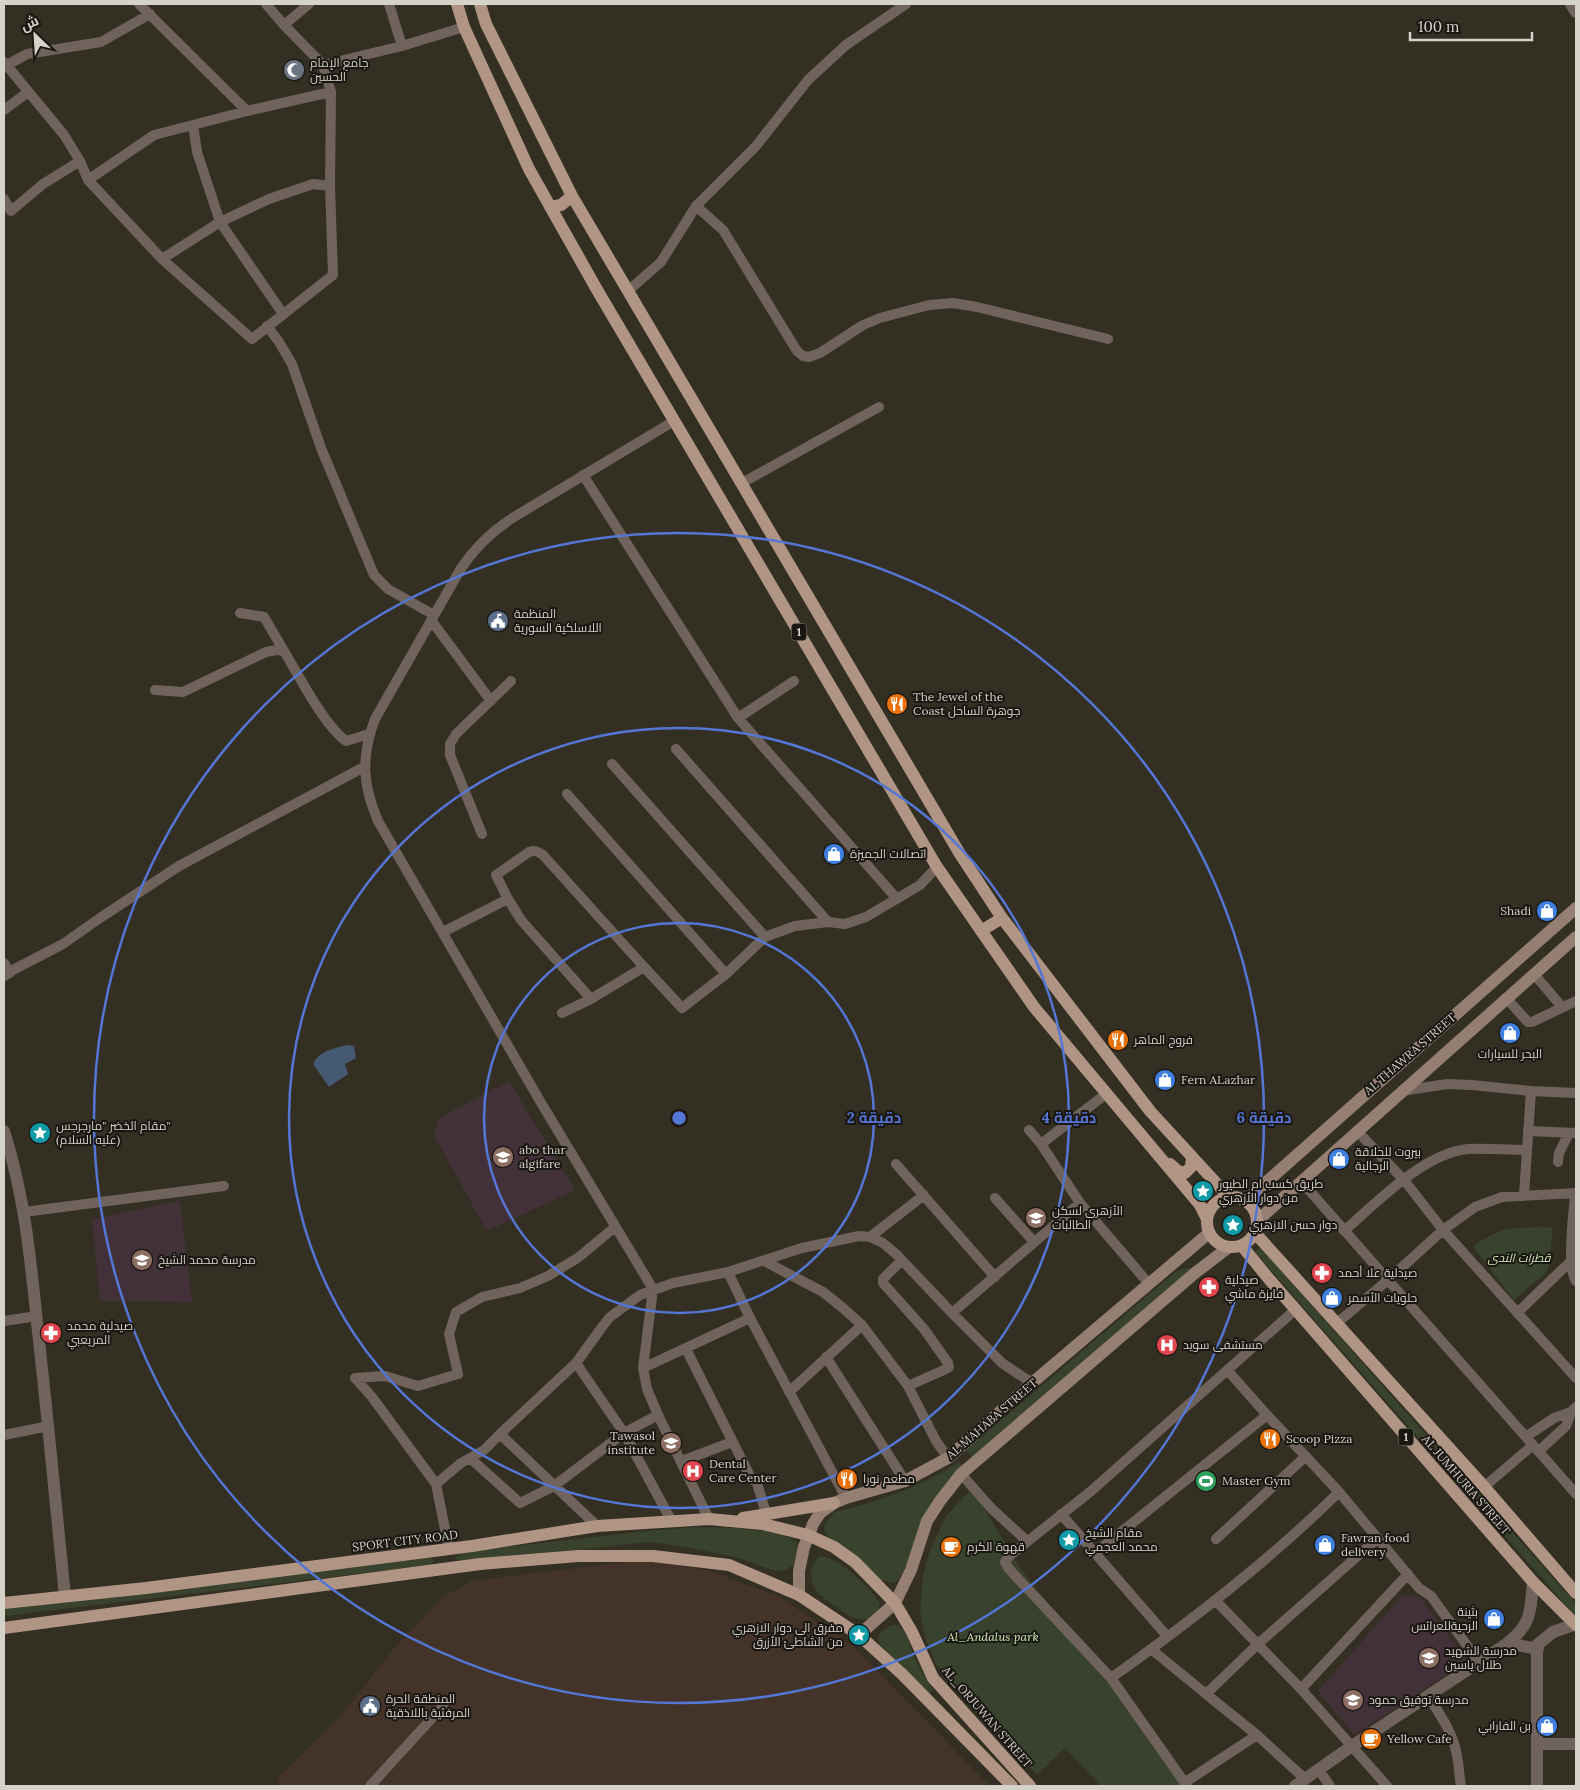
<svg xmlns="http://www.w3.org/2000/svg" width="1580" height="1790" viewBox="0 0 1580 1790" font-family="Lora,Cairo,serif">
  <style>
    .industrial { fill: #433328 }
    .education { fill: #43313a }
    .green { fill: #38422d }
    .water { fill: #455972 }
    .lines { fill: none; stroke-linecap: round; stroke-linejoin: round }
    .minor { stroke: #70635b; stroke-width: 10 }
    .tertiary { stroke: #70635b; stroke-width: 12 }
    .secondary { stroke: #957f72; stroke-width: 12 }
    .primary { stroke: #b19584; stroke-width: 12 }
    .ring { fill: none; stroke: #5476d4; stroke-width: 2.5 }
    .labels { text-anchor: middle; stroke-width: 4; stroke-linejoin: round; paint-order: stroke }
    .shield { fill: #1a1712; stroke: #9d9a93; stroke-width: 1 }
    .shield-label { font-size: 11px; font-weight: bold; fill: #d5d2ca }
    .poi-label { font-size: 12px; fill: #d5d2ca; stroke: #1a1712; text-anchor: start }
    .street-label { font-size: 12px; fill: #d5d2ca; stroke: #1a1712 }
    .park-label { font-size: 12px; font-style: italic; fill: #ceeab3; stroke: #1a1712 }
    .centre { fill: #5476d4; stroke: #1a1712; stroke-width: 2.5 }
    .ring-label { font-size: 15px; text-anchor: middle; font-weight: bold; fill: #5476d4; stroke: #1a1712; stroke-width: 4; stroke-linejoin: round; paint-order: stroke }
  </style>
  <rect width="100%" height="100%" fill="#342f23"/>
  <path class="industrial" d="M650,1559L712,1572L778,1596L852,1645L990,1786H279L277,1778L339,1718L397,1645L443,1597L472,1581Z"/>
  <path class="education" d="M509,1081L575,1190L487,1231L434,1135L439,1118Z
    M180,1201L192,1302L100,1301L92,1219Z
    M1411,1595L1420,1598L1468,1661L1354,1735L1318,1691L1401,1597Z"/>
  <path class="green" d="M1540,1226L1553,1228L1548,1269L1544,1275L1520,1294L1514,1301L1473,1246C1484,1239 1494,1232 1507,1229C1518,1227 1529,1229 1540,1226Z
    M1260,1247L1576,1604V1617L1255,1252Z
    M1185,1268H1190L1191,1271L974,1459L966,1450L1175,1272Z
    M959,1462L965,1469C953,1484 935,1500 925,1517C913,1538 911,1565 895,1583L880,1580L835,1545L825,1533L824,1526L834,1512C879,1502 920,1487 959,1462Z
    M972,1488L1020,1568L1100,1669L1185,1786H1101L1065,1748L1037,1775L955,1688L935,1663L925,1637L920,1612L923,1576L930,1550L946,1516Z
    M694,1527L741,1528L766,1531L791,1538L797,1543L799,1548V1554L792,1566L785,1570L775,1571L735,1557L685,1547L650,1542L463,1562L456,1559V1556L462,1552L648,1531Z
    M430,1556L434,1561L431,1565L4,1616V1609Z
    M820,1556C837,1556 875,1590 880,1605C877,1611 874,1618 867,1619C855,1622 845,1613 835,1606C829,1602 821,1597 817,1591C808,1581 809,1565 820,1556Z
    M895,1625L899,1626L907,1635L913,1655L933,1690L929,1694L879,1644L878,1637C882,1631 887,1626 895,1625Z"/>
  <path class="water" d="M348,1045L354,1046L356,1058L345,1064L348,1074L329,1087L313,1064C319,1051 335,1048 348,1045Z"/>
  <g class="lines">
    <path class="minor" d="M139,4L247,111
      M266,4L284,25L323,65
      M389,4L402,46
      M284,25L309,4
      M4,62L64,135L80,161L88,180L162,259L252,339L333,275L330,186L331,92L323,65L402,46L464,27
      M7,65L27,54L101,42L150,14
      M4,110L28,92
      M193,125L197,152L220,222L283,314
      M88,180L154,135L247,111L331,92
      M4,199L11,211L43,184L80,161
      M696,206L723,230L797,351L803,356L809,357L820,353L863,325L880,318L929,305L953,303L977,307L1108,339
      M162,259L220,222L269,199L313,184L330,186
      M629,290L661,262L696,206L756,146L808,80L846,45L906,4
      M267,326L279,342L292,364L321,448L374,575L388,589L434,615
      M674,421L514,517C492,531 474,548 460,570L375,719C361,756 362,784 378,821L540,1101L653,1289L643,1368L647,1389L658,1415L709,1519
      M583,475L738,718L897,899
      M742,483L879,407
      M240,613L264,617L284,651
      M431,620L491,701
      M155,690L183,692L266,652L277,650L284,651C299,676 324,725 346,741L369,734
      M738,718L794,681
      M676,749L828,922
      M612,764L765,937
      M567,794L726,974
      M482,834L450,755V744L456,734L511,681
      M443,932L508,899
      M4,963L9,972L63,944L100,918L179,866L364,767
      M1534,974L1562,1007
      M1506,998L1528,1022H1532L1576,1001
      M591,999L521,920L508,899L496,875L529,852C535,850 538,851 543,855L644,967
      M562,1013L591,999L644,967L682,1008L726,974L765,937L795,926L828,922L845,924L866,917L920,885L937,867
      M1402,1091L1447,1084L1472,1085L1531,1091L1576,1093
      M1029,1130L1041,1144L1080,1203L1149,1284
      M1357,1131L1404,1180L1443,1230L1576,1378
      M1528,1131L1576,1133
      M1041,1144L1106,1094
      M1558,1162L1559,1153L1569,1133
      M896,1164L995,1277
      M1301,1181L1576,1494
      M1575,1193C1574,1212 1566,1267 1576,1281
      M1524,1195L1531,1091
      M995,1198L1034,1242
      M24,1212L224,1186
      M1344,1231C1376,1203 1424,1153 1468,1149C1487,1148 1507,1150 1526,1150
      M870,1237L924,1195
      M902,1260L883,1279V1283L924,1329L948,1363L949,1367L946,1369L908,1386
      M764,1261L823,1292L843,1308L862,1325L908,1386L936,1441L948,1458
      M728,1272L750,1318L846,1498
      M952,1313L1080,1203
      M1517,1313L1571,1261H1575
      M4,1321L37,1316
      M1337,1323L1388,1280L1443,1230L1475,1207L1502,1197L1576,1193
      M686,1349L752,1480H756L766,1513
      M826,1357L905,1481
      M576,1363L624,1433L671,1520
      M643,1368L750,1318
      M1228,1371L1267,1415L1339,1492L1419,1588L1431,1596L1479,1662
      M355,1378L385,1376L418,1386L458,1374L449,1334L456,1312L482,1297L520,1288L548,1276L579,1257L615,1227
      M355,1378L372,1397L436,1484L449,1549
      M789,1392L862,1325
      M500,1434L597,1526
      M4,1435L49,1426
      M1527,1436L1554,1418L1571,1412L1576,1407
      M1539,1451L1566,1426L1571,1412
      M470,1458L520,1503L554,1486L624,1433L658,1415
      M682,1461L732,1442
      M961,1474L992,1509L1027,1541
      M436,1484L461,1463L484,1450L500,1434L576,1363L602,1327L610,1317L640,1295L673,1283L728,1272L802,1248L859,1236L870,1237L883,1243L896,1254L952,1313L1002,1363L1032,1383
      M1484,1487L1533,1445
      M1061,1514L1167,1636
      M1216,1539L1306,1456
      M1095,1553L1267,1415
      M1216,1601L1301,1689L1387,1786
      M1151,1649L1206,1694L1258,1644L1378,1538
      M1111,1678C1191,1621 1269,1561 1339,1492
      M1301,1689L1408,1574
      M1206,1694L1257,1735L1305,1779
      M1428,1696C1439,1713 1452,1731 1456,1751C1459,1763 1459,1775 1461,1786
      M1319,1770L1330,1786
      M1184,1783L1257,1735
      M370,1786L443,1706
      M1187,1786L1111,1678L1009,1569L1005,1562L1009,1556L1090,1492L1295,1310"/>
    <path class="tertiary" d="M1571,4L1576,12
      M4,975L9,972
      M4,1131C25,1196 31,1264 38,1332C48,1420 56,1508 65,1596
      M1505,1645H1517L1538,1649
      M1538,1744H1576
      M1295,1786L1352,1746L1505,1645C1532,1624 1530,1614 1533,1582
      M1537,1786V1645L1553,1632L1576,1624"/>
    <path class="secondary" d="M1245,1201L1576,908
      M1257,1221L1576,937
      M799,1595V1571L804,1547L813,1524L820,1513L834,1503L846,1498L905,1481L948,1458L1032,1383L1209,1233
      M859,1635L895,1603L911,1570L927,1521L940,1501L961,1474L1195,1273L1229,1247"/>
    <path class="primary" d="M457,4L464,27L529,169L596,288L937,867L1034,1007L1200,1205L1207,1219
      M480,4L486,24L572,196L960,854L1002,918L1150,1111L1229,1197
      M550,207L561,205L572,196
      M981,931L1002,918
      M1170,1164L1178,1171L1185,1173L1191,1167L1192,1157
      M1207 1222a25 25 0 1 1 50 0a25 25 0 1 1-50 0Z
      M1255,1233L1480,1482L1576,1593
      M1242,1246L1269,1279L1533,1582L1576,1625
      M743,1518L834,1503
      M4,1603L146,1588L472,1546L597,1526L709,1519L763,1524L808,1535L834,1547L855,1562L895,1603L912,1632L933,1678L1030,1786
      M4,1628L480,1564L578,1556H653L729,1565L799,1595L859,1635L902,1674L1012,1786"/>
  </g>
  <g class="ring">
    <circle cx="679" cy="1118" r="195"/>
    <circle cx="679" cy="1118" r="390"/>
    <circle cx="679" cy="1118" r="585"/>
  </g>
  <defs>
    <g id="mosque-disc" transform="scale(1.125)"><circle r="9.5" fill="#6b7280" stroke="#1a1712"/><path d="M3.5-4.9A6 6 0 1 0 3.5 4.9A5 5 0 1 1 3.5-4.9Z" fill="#fff"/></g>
    <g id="civic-disc" transform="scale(1.125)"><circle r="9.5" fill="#5c6f8a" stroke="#1a1712"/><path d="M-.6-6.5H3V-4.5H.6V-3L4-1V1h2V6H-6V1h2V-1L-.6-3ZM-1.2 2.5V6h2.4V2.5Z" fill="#fff"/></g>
    <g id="restaurant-disc" transform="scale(1.125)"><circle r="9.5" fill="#e8710a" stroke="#1a1712"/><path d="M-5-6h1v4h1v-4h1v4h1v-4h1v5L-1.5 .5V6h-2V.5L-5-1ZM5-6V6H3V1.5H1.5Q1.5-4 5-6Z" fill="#fff"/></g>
    <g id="shop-disc" transform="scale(1.125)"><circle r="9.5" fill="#3f7fe0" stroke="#1a1712"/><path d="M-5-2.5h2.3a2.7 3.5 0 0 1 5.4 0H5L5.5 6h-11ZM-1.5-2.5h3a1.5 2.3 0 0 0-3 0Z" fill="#fff"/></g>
    <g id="sight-disc" transform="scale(1.125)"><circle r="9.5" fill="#0f9aa8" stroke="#1a1712"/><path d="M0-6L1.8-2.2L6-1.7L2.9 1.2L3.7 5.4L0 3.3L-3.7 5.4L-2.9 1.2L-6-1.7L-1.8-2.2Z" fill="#fff"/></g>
    <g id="school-disc" transform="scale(1.125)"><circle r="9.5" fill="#8d6e63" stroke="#1a1712"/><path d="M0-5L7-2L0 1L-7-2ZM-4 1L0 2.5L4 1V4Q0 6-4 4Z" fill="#fff"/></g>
    <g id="university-disc" transform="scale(1.125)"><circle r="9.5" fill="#8d6e63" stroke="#1a1712"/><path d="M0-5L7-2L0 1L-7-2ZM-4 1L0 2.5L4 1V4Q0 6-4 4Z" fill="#fff"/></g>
    <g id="pharmacy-disc" transform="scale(1.125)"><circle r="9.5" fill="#e0444e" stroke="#1a1712"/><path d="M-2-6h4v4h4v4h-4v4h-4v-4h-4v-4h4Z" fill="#fff"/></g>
    <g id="hospital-disc" transform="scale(1.125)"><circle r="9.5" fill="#e0444e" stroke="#1a1712"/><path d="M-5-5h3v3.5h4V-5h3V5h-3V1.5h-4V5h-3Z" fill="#fff"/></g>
    <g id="stadium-disc" transform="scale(1.125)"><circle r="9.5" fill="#2e9e5b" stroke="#1a1712"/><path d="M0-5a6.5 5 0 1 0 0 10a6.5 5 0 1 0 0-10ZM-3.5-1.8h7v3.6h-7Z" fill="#fff"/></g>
    <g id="cafe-disc" transform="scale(1.125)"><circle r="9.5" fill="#e8710a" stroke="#1a1712"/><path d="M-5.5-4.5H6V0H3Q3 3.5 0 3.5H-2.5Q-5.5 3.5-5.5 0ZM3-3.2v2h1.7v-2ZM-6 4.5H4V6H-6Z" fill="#fff"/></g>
  </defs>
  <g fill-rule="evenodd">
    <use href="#mosque-disc" x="294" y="70"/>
    <use href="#civic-disc" x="498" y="621"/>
    <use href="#restaurant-disc" x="897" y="704"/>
    <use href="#shop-disc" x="834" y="854"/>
    <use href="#shop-disc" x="1547" y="911"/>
    <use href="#shop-disc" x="1510" y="1033"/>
    <use href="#restaurant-disc" x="1118" y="1040"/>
    <use href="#shop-disc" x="1165" y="1080"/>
    <use href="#sight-disc" x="40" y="1133"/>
    <use href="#school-disc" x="503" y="1157"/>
    <use href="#shop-disc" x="1339" y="1159"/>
    <use href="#sight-disc" x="1203" y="1191"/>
    <use href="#university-disc" x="1036" y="1218"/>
    <use href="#sight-disc" x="1233" y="1225"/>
    <use href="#school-disc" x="142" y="1260"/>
    <use href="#pharmacy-disc" x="1322" y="1273"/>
    <use href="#pharmacy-disc" x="1209" y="1287"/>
    <use href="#shop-disc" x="1332" y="1298"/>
    <use href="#pharmacy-disc" x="51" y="1333"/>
    <use href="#hospital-disc" x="1167" y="1345"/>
    <use href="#restaurant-disc" x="1270" y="1439"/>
    <use href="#school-disc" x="671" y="1443"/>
    <use href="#hospital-disc" x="693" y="1471"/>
    <use href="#restaurant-disc" x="847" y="1479"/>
    <use href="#stadium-disc" x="1206" y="1481"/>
    <use href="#sight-disc" x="1069" y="1540"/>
    <use href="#shop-disc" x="1325" y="1545"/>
    <use href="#cafe-disc" x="951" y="1547"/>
    <use href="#shop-disc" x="1494" y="1619"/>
    <use href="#sight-disc" x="859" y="1635"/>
    <use href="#school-disc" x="1429" y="1658"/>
    <use href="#school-disc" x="1353" y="1700"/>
    <use href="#civic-disc" x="370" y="1706"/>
    <use href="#shop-disc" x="1547" y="1726"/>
    <use href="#cafe-disc" x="1371" y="1739"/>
  </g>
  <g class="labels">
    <g class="shield">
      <rect x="791.5" y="623.5" width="15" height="17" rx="4"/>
      <rect x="1398.5" y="1428.5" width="15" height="17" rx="4"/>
    </g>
    <g class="shield-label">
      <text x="799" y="636">1</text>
      <text x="1406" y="1441">1</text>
    </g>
    <g class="poi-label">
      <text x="310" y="67">جامع الإمام<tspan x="310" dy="14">الحسين</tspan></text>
      <text x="514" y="618">المنظمة<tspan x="514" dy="14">اللاسلكية السورية</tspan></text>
      <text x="913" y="701">The Jewel of the<tspan x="913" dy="14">Coast جوهرة الساحل</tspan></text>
      <text x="850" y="858">اتصالات الجميزة</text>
      <text x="1531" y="915" text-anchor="end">Shadi</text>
      <text x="1134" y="1044">فروج الماهر</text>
      <text x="1510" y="1058" text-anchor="middle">البحر للسيارات</text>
      <text x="1181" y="1084">Fern ALazhar</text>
      <text x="56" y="1130">مقام الخضر "مارجرجس"<tspan x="56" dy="14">(عليه السلام)</tspan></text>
      <text x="519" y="1154">abo thar<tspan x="519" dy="14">algifare</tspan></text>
      <text x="1355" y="1156">بيروت للحلاقة<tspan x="1355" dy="14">الرجالية</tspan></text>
      <text x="1219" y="1188">طريق كسب ام الطيور<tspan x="1219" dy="14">من دوار الأزهري</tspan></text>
      <text x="1052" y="1215">الأزهري لسكن<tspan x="1052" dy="14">الطالبات</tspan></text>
      <text x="1249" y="1229">دوار حسن الازهري</text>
      <text x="158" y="1264">مدرسة محمد الشيخ</text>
      <text x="1338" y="1277">صيدلية علا أحمد</text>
      <text x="1225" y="1284">صيدلية<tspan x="1225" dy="14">فايزة ماشي</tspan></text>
      <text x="1348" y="1302">حلويات الأسمر</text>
      <text x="67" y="1330">صيدلية محمد<tspan x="67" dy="14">المريعبي</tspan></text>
      <text x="1183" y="1349">مستشفى سويد</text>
      <text x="655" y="1440" text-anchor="end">Tawasol<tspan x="655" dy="14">institute</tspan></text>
      <text x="1286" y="1443">Scoop Pizza</text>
      <text x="709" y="1468">Dental<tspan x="709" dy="14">Care Center</tspan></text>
      <text x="863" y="1483">مطعم نورا</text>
      <text x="1222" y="1485">Master Gym</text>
      <text x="1085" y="1537">مقام الشيخ<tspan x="1085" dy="14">محمد العجمي</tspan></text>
      <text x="1341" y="1542">Fawran food<tspan x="1341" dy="14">delivery</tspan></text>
      <text x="967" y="1551">قهوة الكرم</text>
      <text x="1478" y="1616" text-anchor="end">بثينة<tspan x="1478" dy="14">الرحيةللعرائس</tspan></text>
      <text x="843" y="1632" text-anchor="end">مفرق الى دوار الازهري<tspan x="843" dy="14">من الشاطئ الأزرق</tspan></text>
      <text x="1445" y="1655">مدرسة الشهيد<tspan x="1445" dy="14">طلال ياسين</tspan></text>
      <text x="386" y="1703">المنطقة الحرة<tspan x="386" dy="14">المرفئية باللاذقية</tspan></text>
      <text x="1369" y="1704">مدرسة توفيق حمود</text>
      <text x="1531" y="1730" text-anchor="end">بن الفارابي</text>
      <text x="1387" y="1743">Yellow Cafe</text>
    </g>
    <g class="street-label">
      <text transform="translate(1410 1054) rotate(-41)" y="4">AL THAWRA STREET</text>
      <text transform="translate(992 1419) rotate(-41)" y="4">AL MAHABA STREET</text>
      <text transform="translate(1466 1485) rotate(49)" y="4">AL JUMHURIA STREET</text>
      <text transform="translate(405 1541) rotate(-7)" y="4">SPORT CITY ROAD</text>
      <text transform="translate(987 1717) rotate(49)" y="4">AL_ORJUWAN STREET</text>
    </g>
    <g class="park-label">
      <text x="1519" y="1262">قطرات الندى</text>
      <text x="993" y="1641">Al_Andalus park</text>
    </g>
  </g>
  <circle cx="679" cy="1118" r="8" class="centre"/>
  <g class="ring-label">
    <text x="874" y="1123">2 دقيقة</text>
    <text x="1069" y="1123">4 دقيقة</text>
    <text x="1264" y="1123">6 دقيقة</text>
  </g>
  <rect width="1580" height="1790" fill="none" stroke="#d5d2ca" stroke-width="10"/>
  <g transform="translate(35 35) rotate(335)" stroke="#1a1712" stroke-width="4" paint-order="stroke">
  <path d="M0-4L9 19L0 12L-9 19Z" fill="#d5d2ca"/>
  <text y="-8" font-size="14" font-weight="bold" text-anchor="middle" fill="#d5d2ca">ش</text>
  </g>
  <path d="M1410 32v8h122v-8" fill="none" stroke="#d5d2ca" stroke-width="2.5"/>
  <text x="1418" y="32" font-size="15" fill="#d5d2ca" stroke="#1a1712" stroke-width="4" paint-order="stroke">100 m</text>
</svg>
